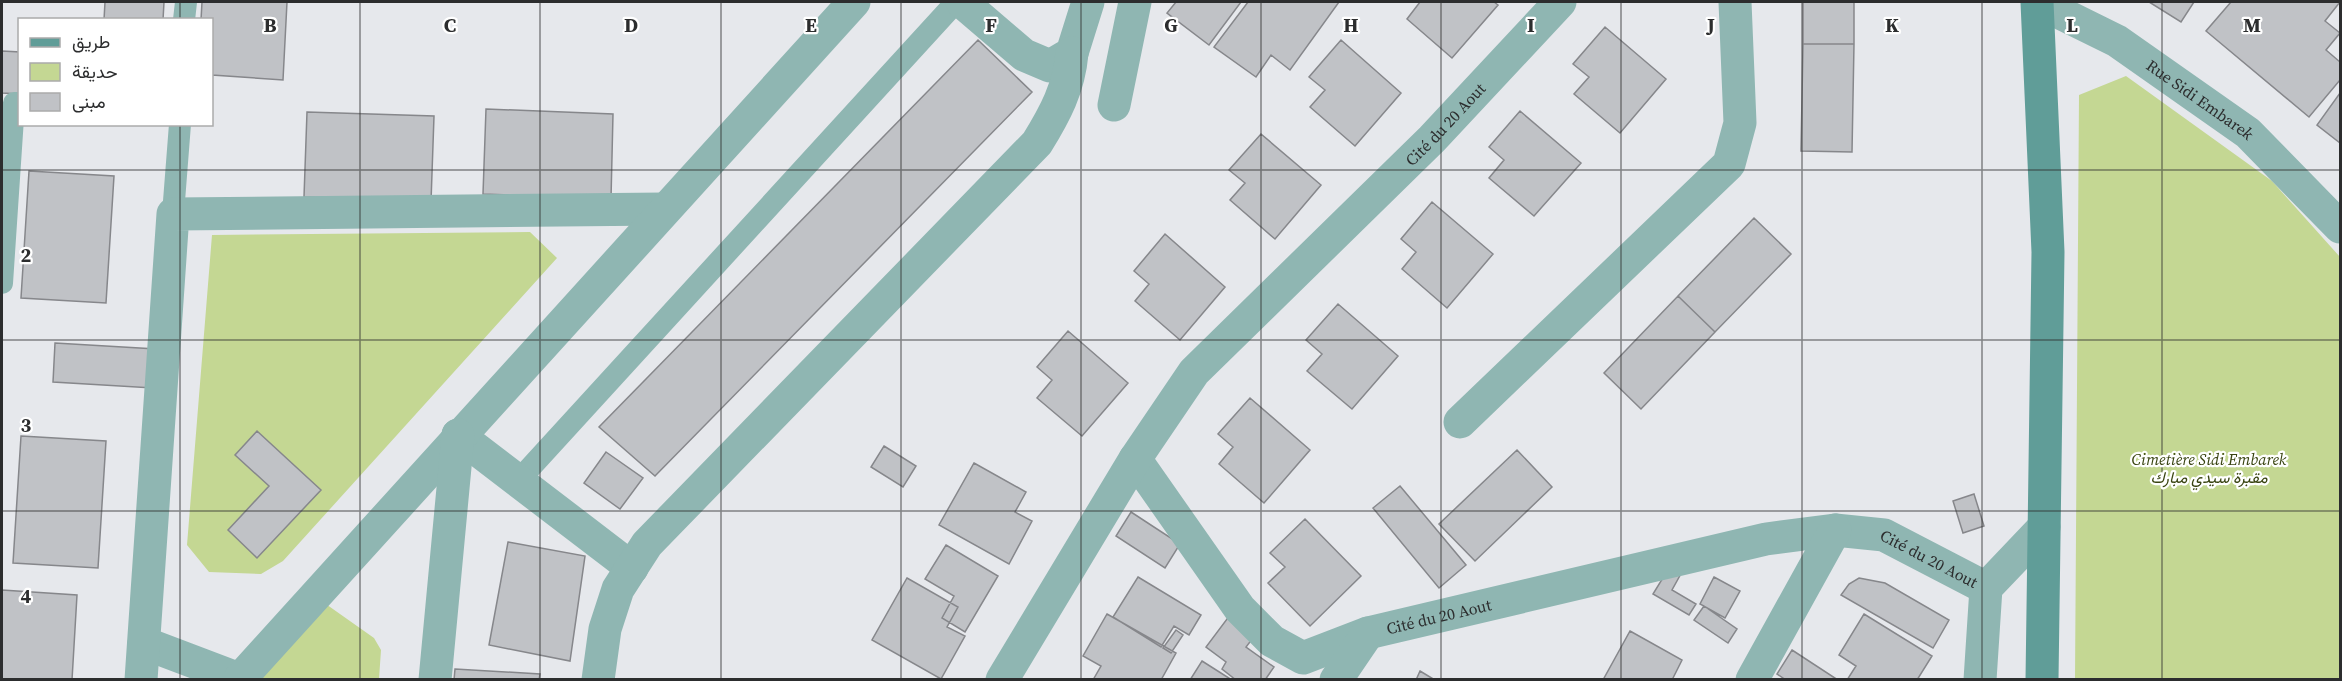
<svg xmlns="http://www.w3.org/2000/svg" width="2342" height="681" viewBox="0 0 2342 681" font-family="'Source Serif 4',Vazirmatn,serif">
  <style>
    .green { fill: #c4d793 }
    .building { fill: #c0c2c6; stroke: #86878b; stroke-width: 1.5 }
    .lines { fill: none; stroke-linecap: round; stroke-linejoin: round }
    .lane { stroke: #8fb6b2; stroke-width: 22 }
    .street { stroke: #8fb6b2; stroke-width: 33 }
    .secondary { stroke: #609d98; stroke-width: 33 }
    .grid { fill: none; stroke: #2c2d2e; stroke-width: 1.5; stroke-opacity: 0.55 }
    .labels { text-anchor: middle; stroke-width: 4.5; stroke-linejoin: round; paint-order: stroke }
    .street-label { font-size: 16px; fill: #2c2d2e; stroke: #fff }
    .park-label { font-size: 16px; font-style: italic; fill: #394411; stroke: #fff }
    .grid-label { font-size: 20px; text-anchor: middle; font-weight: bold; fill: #2c2d2e; stroke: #fff; stroke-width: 4.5; stroke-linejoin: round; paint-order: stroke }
  </style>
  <rect width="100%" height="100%" fill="#e6e8ec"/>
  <path class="green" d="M2126,76L2272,181L2340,257V679L2075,680L2079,95Z
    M530,232L557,258L283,561L261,574L209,572L187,545L212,235Z
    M323,602L374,638L381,650L379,679L255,680Z"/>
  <path class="building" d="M105,2H164L163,20H104Z
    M202,2H287L283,80L212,75V20H201Z
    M1176,2H1241L1209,45L1167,13Z
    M1248,2H1339L1290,70L1271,55L1256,77L1214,47Z
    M1420,2H1494L1498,5L1452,58L1407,19Z
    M1803,2H1854V44H1803Z
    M2149,2H2194L2181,22Z
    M2231,2H2340L2325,21L2340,33L2326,50L2340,62V80L2309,117L2206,31Z
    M1605,27L1666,79L1620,133L1574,94L1589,77L1573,64Z
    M978,40L1032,92L655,476L599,427Z
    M1341,40L1401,93L1355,146L1310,107L1325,90L1309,77Z
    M1803,44H1854L1852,152L1801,151Z
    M2,51L20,52V94L2,93Z
    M2340,93V143L2317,125Z
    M486,109L613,114L611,199L483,194Z
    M1520,111L1581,163L1534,216L1489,178L1504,160L1489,147Z
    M307,112L434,116L431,202L304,197Z
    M1261,134L1321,185L1275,239L1230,200L1245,183L1229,170Z
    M29,171L114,176L106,303L21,298Z
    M1432,202L1493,254L1447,308L1402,269L1416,252L1401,239Z
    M1754,218L1791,254L1715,332L1678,296Z
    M1165,234L1225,287L1180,340L1135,301L1149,284L1134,271Z
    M1678,296L1715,332L1641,409L1604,373Z
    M1338,304L1398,356L1352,409L1307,371L1322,354L1306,340Z
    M1068,331L1128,383L1082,436L1037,398L1052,380L1037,367Z
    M55,343L156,349L153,388L53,382Z
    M1250,398L1310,450L1264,503L1219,464L1233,447L1218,434Z
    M257,431L321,490L257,558L228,530L269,486L235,455Z
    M21,436L106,441L98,568L13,563Z
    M884,446L916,466L903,487L871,467Z
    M1517,450L1552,487L1475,561L1439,524Z
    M606,452L643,478L620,509L584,483Z
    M974,463L1026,492L1015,512L1032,521L1009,564L939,525Z
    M1400,486L1466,565L1439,588L1373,508Z
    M1974,494L1984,526L1963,533L1953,501Z
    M1131,512L1180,544L1165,568L1116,536Z
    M1305,519L1361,576L1310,626L1268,583L1285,567L1270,553Z
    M508,542L585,556L570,661L489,645Z
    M946,545L998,576L965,632L942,618L954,596L925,579Z
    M1672,563L1683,570L1672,590L1696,604L1689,615L1653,594Z
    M1138,577L1201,615L1189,635L1174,626L1161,647L1113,617Z
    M1714,577L1740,591L1725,618L1700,604Z
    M907,578L958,607L947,627L965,636L941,679L872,640Z
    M1859,578L1885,583L1949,620L1933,648L1841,595L1849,584Z
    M2,590L77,595L72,680H2Z
    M1704,606L1737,629L1728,643L1694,620Z
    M1107,614L1176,653L1161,680H1093L1101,666L1083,656Z
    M1864,614L1932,656L1917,680H1847L1856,666L1839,655Z
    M1230,615L1256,634L1246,647L1274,667L1265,680H1236L1222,669L1226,662L1206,647Z
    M1176,630L1183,635L1171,653L1163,648Z
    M1630,631L1682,660L1672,680H1603Z
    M1792,650L1838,680H1786L1777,674Z
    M1202,661L1232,680H1190Z
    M455,669L540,674L539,680H454Z
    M1420,671L1435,680H1416Z"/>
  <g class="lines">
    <path class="lane" d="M184,20L186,2
      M173,214L180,124
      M2,283L14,103H20
      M518,481L956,2"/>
    <g class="street">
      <path d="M962,2L1024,55L1050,66L1072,53L1088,2"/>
      <path id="s1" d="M2038,2L2117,41L2248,133L2340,227"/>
      <path d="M1114,105L1135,2"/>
      <path d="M1460,422L1729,164L1740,123L1735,2"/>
      <path d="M458,435L632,568"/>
      <path id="s2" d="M1135,459L1240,609L1272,641L1303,658L1368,633L1766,539L1835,530L1884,535L1986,588"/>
      <path d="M144,643L239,679"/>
      <path d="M141,680L173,214L664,209"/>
      <path d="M239,680L854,2"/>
      <path d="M435,680L458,435"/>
      <path d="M598,680L605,629L618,589L647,544L1037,143C1055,114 1069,88 1072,53"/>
      <path id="s3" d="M1002,680L1135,459L1194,372L1432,139L1560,2"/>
      <path d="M1336,680L1368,633"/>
      <path d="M1752,680L1835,530"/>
      <path d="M1980,680L1986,588L2044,527"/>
    </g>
    <path class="secondary" d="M2037,2L2048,252L2042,680"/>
  </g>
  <path class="grid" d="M180,2V20M360,2V680M540,2V680M721,2V680M901,2V680M1081,2V680M1261,2V680M1441,2V680M1621,2V680M1802,2V680M1982,2V680M2162,2V680M180,124V680M2,170H2340M2,340H2340M2,511H2340"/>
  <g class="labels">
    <g class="street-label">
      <text dy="6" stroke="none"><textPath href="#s1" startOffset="190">Rue Sidi Embarek</textPath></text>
      <text dy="6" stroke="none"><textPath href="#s3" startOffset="716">Cité du 20 Aout</textPath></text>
      <text dy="6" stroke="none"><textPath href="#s2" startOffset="912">Cité du 20 Aout</textPath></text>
      <text dy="6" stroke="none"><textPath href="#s2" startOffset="406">Cité du 20 Aout</textPath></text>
    </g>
    <g class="park-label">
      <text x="2209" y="465">Cimetière Sidi Embarek<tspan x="2209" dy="18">مقبرة سيدي مبارك</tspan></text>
    </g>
  </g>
  <g class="grid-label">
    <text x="270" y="32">B</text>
    <text x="450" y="32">C</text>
    <text x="631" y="32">D</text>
    <text x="811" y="32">E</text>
    <text x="991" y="32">F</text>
    <text x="1171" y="32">G</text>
    <text x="1351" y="32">H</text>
    <text x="1531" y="32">I</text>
    <text x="1711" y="32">J</text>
    <text x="1892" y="32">K</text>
    <text x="2072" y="32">L</text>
    <text x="2252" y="32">M</text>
    <text x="26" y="262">2</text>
    <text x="26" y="432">3</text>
    <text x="26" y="603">4</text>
  </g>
  <rect width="2342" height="681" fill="none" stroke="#2c2d2e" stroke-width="6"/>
  <rect x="18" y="18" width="195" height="108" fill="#ffffff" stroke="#ababab" stroke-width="1.5"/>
  <rect x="30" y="38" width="30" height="9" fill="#609d98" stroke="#ababab" stroke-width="1.5"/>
  <text x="72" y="48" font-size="18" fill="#2c2d2e">طريق</text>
  <rect x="30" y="63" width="30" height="18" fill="#c4d793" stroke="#ababab" stroke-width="1.5"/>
  <text x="72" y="78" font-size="18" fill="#2c2d2e">حديقة</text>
  <rect x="30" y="93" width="30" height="18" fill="#c0c2c6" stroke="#ababab" stroke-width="1.5"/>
  <text x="72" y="108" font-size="18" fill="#2c2d2e">مبنى</text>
</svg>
